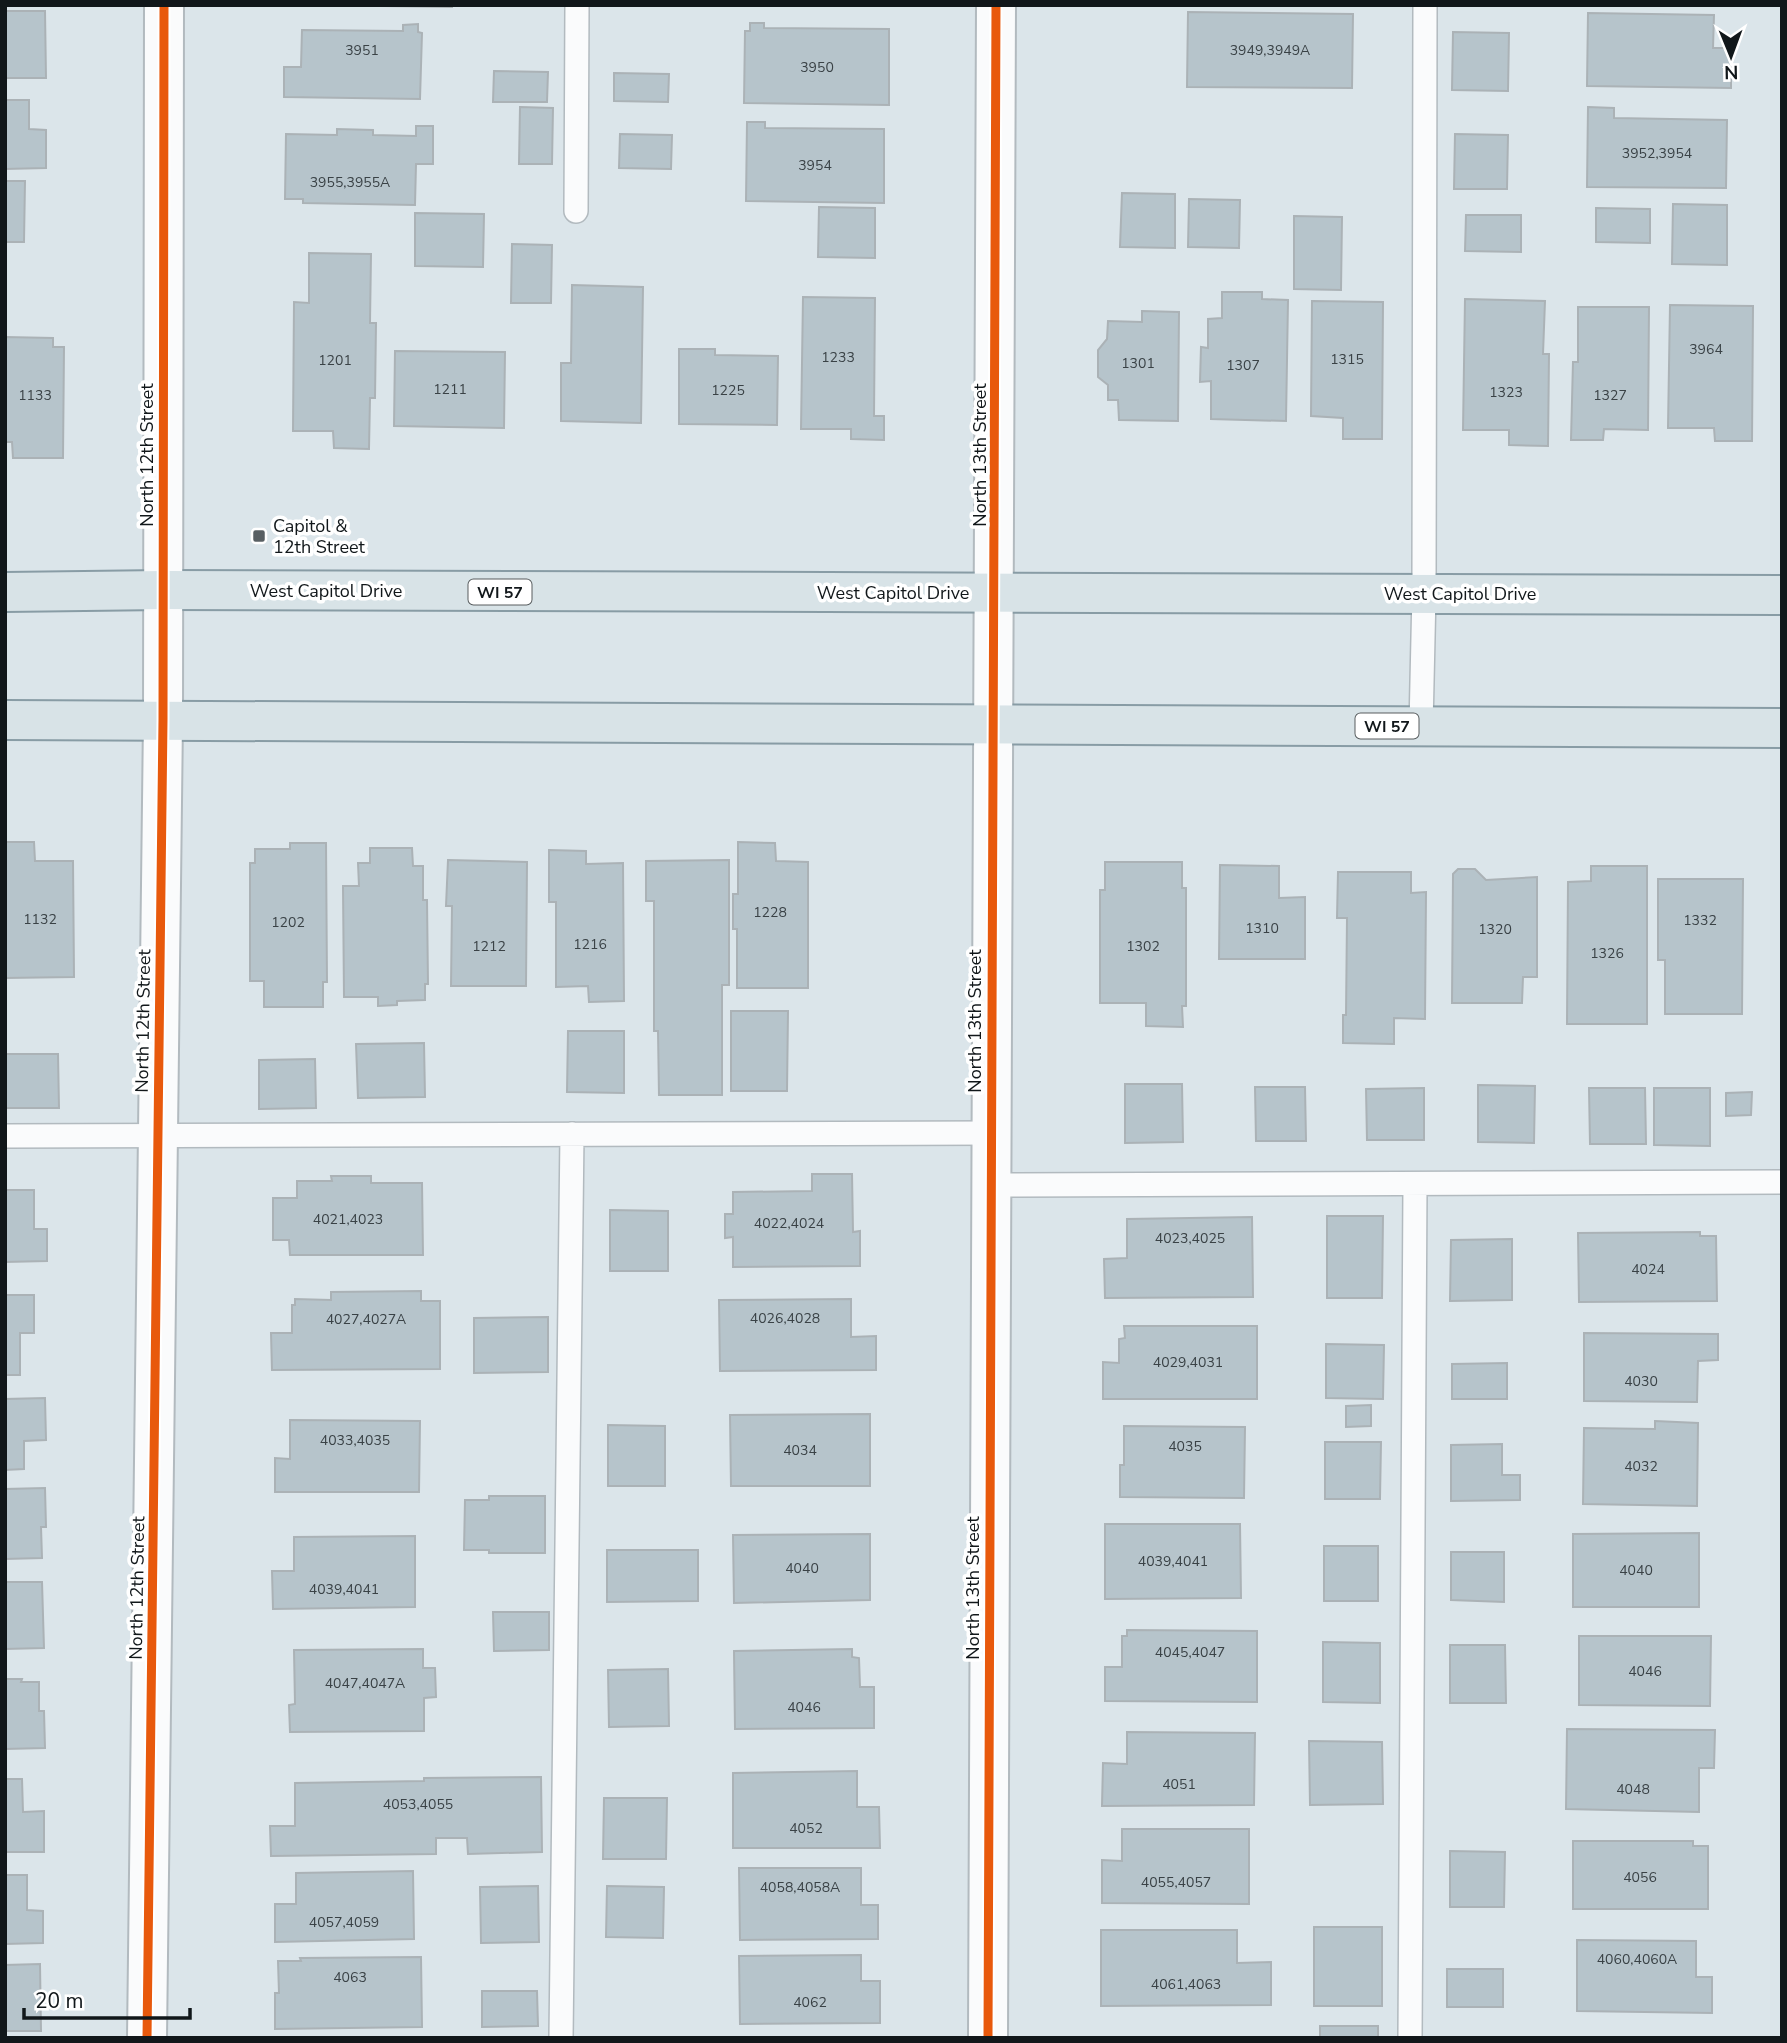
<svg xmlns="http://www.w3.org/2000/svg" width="1787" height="2043" viewBox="0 0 1787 2043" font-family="'Nunito Sans',sans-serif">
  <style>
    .building { fill: #b6c4cb; stroke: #abb2b6; stroke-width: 2 }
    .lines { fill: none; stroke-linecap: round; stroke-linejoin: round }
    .service-casing { stroke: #b2babf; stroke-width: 26 }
    .minor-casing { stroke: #b2babf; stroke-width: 42 }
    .primary-casing { stroke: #889ca5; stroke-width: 42 }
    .service { stroke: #fafbfc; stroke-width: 23 }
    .minor { stroke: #fafbfc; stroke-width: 38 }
    .primary { stroke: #d8e3e7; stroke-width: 38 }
    .cycleway-casing { stroke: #fff; stroke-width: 13 }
    .cycleway { stroke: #e8590c; stroke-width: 9 }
    .poi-dot { fill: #585f63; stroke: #fff; stroke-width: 2.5 }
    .labels { text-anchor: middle; stroke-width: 7; stroke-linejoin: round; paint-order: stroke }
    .number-label { font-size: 14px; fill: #3a4246 }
    .shield { fill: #fff; stroke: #585d5f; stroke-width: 2 }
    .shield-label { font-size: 16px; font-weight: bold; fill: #11171a }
    .street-label { font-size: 18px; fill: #11171a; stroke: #fff }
    .poi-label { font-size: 18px; fill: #11171a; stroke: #fff; text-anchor: start }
  </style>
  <rect width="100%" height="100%" fill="#dbe5ea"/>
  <path class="building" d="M308,5H452V7Z
    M5,11H45L46,78H5Z
    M1188,12L1353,14L1352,88L1187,87Z
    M1588,13L1714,15L1713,48H1731V88L1587,86Z
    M750,23H764V28L889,29V105L744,103L745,31H750Z
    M418,24V32L422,33L420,99L284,97V67H301L302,30L403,31V25Z
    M1453,32L1509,33L1508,91L1452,90Z
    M494,71L548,72L547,102H493Z
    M614,73L669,74L668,102L614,101Z
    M5,100H29V129L46,130V168L5,169Z
    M520,107L553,108L552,164H519Z
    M1588,107L1614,108V118L1727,120L1726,188L1587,187Z
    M747,122H765V128L884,129V203L746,201Z
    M416,126H433V164H416L415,205L303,203V199H285L286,134L337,135V129L373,130V135L416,136Z
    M620,134L672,135L671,169L619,168Z
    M1455,134L1508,135L1507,189H1454Z
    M5,181H25L24,242H5Z
    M1122,193L1175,194V248L1120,247Z
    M1189,199L1240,200L1239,248L1188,247Z
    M1673,204L1727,205V265L1672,264Z
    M819,207L875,208V258L818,257Z
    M1596,208L1650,209V243L1596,242Z
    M415,213L484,214L483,267L415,266Z
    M1466,215H1521V252L1465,251Z
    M1294,216L1342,217L1341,290L1294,289Z
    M512,244L552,245L551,303H511Z
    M309,253L371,254L370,323H376L375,398H370L369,449L334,448L333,431H293L294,302L309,303Z
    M572,285L643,287L641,423L561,421V363H571Z
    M1222,292H1262V299L1288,300L1286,421L1211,419V381L1200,382L1201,347L1208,348V319L1222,318Z
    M803,297L875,298L874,416H884V440L851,439V429H801Z
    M1465,299L1545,301L1543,354H1549L1548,446L1509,445V430H1463Z
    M1312,301L1383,302L1382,439H1343V418L1311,416Z
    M1670,305L1753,306L1752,441H1715L1714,428H1668Z
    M1578,307H1649L1648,430L1604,429L1603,440H1571L1573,362H1578Z
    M1142,311L1179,312L1178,421L1119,420L1118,400H1108V385L1098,377V350L1107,339L1108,321L1142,322Z
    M5,337L53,338V347H64L63,458H13L12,442H5Z
    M679,349H715V355L778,356L777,425L679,424Z
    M395,351L505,352L504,428L394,426Z
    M5,842H34L35,861H73L74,977L5,978Z
    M738,842L775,843L776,861L808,862V988H737V929H733V894H738Z
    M290,843H326L327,982H323V1007H264V981H250V863H255V849H290Z
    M370,848H412L413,866H423V900H427L428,984H425V1000L397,1001V1005L378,1006V997H344L343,886H359L358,863H370Z
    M549,850L586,851V864L623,863L624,1001L589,1002L588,986L556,987V902H549Z
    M448,860L527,862L526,986H451L452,906H446Z
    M729,860V985H722V1095H659L658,1031H654V901H646V861Z
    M1105,862H1182V888H1186V1006H1182L1183,1027L1146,1026V1003H1100V890H1105Z
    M1220,865L1279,866V898L1305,897V959H1219Z
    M1591,866H1647V1024H1567L1568,882L1591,881Z
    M1458,869H1475L1486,880L1537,877V977H1523L1522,1003H1452L1453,874Z
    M1338,872H1411V893L1426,892L1425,1019L1394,1018V1044L1343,1043V1015H1346L1347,918H1337Z
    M1658,879H1743L1742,1014H1665V960H1658Z
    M731,1011H788L787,1091H731Z
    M568,1031H624V1093L567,1092Z
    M424,1043L425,1097L358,1098L356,1044Z
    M5,1054H58L59,1108H5Z
    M315,1059L316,1108L259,1109V1060Z
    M1125,1084H1182L1183,1142L1125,1143Z
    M1478,1085L1535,1086L1534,1143L1478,1142Z
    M1255,1087H1305L1306,1141H1256Z
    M1424,1088V1140H1367L1366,1089Z
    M1589,1088H1645L1646,1144H1590Z
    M1654,1088H1710V1146L1654,1145Z
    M1752,1092L1751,1115L1726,1116V1093Z
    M812,1174H852L853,1232L860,1231V1266L733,1267V1237L725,1238V1214H733V1192L812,1191Z
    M331,1176H371V1183H422L423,1255H290L289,1240H273V1198H297V1181H332Z
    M5,1190H34V1229H47V1261L5,1262Z
    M610,1210L668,1211V1271H610Z
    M1327,1216H1383L1382,1298H1327Z
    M1252,1217L1253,1297L1105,1298L1104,1259L1127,1258V1219Z
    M1700,1232V1236H1716L1717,1301L1579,1302L1578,1233Z
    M1512,1239V1300L1450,1301L1451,1240Z
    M421,1291V1301H440V1369L272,1370L271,1333H292V1305H295V1299L331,1300V1292Z
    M5,1295H34V1333H20V1375H5Z
    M851,1299V1337L876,1336V1370L720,1371L719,1300Z
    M548,1317V1372L474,1373V1318Z
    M1124,1326H1257V1399H1103V1362L1119,1363V1339L1125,1338Z
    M1584,1333L1718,1334V1360L1698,1361L1697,1402L1584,1401Z
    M1326,1344L1384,1345L1383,1399L1326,1398Z
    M1507,1363V1399H1452V1364Z
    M45,1398L46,1440L24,1441V1469L5,1470V1399Z
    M1371,1405V1426L1346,1427V1406Z
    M870,1414V1486H731L730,1415Z
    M290,1420L420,1421L419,1492H275V1458L290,1459Z
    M1655,1421L1698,1423L1697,1506L1583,1504L1584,1428L1655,1429Z
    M608,1425L665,1426V1486H608Z
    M1124,1426L1245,1427L1244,1498L1120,1497V1465H1124Z
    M1325,1442H1381L1380,1499H1325Z
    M1502,1444V1475H1520V1500L1451,1501V1445Z
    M45,1488L46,1527H41L42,1558L5,1559V1489Z
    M489,1496H545V1553H489V1550H464L465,1500H489Z
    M1105,1524H1240L1241,1598L1105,1599Z
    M1699,1533V1607H1573V1534Z
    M870,1534V1600L734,1603L733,1535Z
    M415,1536V1607L273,1609L272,1571H294V1537Z
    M1324,1546H1378V1601H1324Z
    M607,1550H698V1601L607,1602Z
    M1451,1552H1504V1602L1451,1600Z
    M5,1582H42L44,1648L5,1649Z
    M493,1612H549V1650L494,1651Z
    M1127,1630L1257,1631V1702L1105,1701V1667H1122V1636H1127Z
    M1579,1636H1711L1710,1706L1579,1705Z
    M1323,1642L1380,1643V1703L1323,1702Z
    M1450,1645H1505L1506,1703H1450Z
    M423,1649V1668H435L436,1697L424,1698V1731L290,1732L289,1705L295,1704L294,1650Z
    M852,1649V1657L859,1658L860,1687H874V1728L735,1729L734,1651Z
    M668,1669L669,1726L609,1727L608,1670Z
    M5,1679H22L21,1682H39V1711H44L45,1748L5,1749Z
    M1567,1729L1715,1730L1714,1768H1699V1812L1566,1809Z
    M1127,1732L1255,1733L1254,1805L1102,1806L1103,1763L1127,1764Z
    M1309,1741L1382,1742L1383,1804L1310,1805Z
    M857,1771V1807H879L880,1848H733V1773Z
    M541,1777L542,1852L468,1854L467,1838H436V1854L271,1856L270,1826H295V1783L424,1781V1778Z
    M5,1779H22L23,1812L44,1811V1852H5Z
    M604,1798H667L666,1859H603Z
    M1122,1829H1249V1904L1102,1903V1860L1122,1861Z
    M1573,1841H1693V1846H1708V1909H1573Z
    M1450,1851L1505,1852L1504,1907H1450Z
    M739,1868H861V1905H878V1939L740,1940Z
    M413,1871L414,1939L275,1942V1904H296V1873Z
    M5,1875H27V1910L43,1911V1943L5,1944Z
    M538,1886L539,1942L481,1943L480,1887Z
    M607,1886L664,1887L663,1938L606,1937Z
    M1314,1927H1382V2006H1314Z
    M1101,1930H1237V1963L1271,1962V2005L1101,2006Z
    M1577,1940L1696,1941V1977H1712V2013L1577,2011Z
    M861,1955V1981H880V2023L740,2024L739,1956Z
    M421,1957L422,2027L275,2029V1993H279L278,1961H301L300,1958Z
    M40,1964L41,2031H5V1965Z
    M1447,1969H1503V2007H1447Z
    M482,1991H537L538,2026L482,2027Z
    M1320,2026H1378V2038H1320Z
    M1123,2037H1239V2038H1123Z"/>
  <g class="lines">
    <g class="service-casing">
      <path id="service" d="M576,211L577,5
        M1421,726L1424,593L1425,5
        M5,1136L991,1133
        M990,1185L1782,1182
        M561,2038L572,1134
        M1410,2038L1415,1184"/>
    </g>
    <g class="minor-casing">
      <path id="minor" d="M147,2038L163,720L164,5
        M988,2038L996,5"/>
    </g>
    <g class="primary-casing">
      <path id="primary" d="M5,592L163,590L1782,595
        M5,720L1782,728"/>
    </g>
    <use href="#service" class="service"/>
    <use href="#minor" class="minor"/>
    <use href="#primary" class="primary"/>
    <g class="cycleway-casing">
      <path id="cycleway" d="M147,2038L163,720L164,5
        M988,2038L996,5"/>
    </g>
    <use href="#cycleway" class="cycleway"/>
  </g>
  <rect class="poi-dot" x="252" y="529" width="14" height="14" rx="3.5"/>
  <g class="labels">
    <g class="number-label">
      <text x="362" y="55">3951</text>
      <text x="1270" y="55">3949,3949A</text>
      <text x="817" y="72">3950</text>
      <text x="1657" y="158">3952,3954</text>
      <text x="815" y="170">3954</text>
      <text x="350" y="187">3955,3955A</text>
      <text x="1706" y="354">3964</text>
      <text x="838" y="362">1233</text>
      <text x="1347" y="364">1315</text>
      <text x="335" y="365">1201</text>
      <text x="1138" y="368">1301</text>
      <text x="1243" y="370">1307</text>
      <text x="450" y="394">1211</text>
      <text x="728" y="395">1225</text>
      <text x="1506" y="397">1323</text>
      <text x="35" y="400">1133</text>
      <text x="1610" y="400">1327</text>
      <text x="770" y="917">1228</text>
      <text x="40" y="924">1132</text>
      <text x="1700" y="925">1332</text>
      <text x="288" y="927">1202</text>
      <text x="1262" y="933">1310</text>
      <text x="1495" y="934">1320</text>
      <text x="590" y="949">1216</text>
      <text x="489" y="951">1212</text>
      <text x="1143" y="951">1302</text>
      <text x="1607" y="958">1326</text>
      <text x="348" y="1224">4021,4023</text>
      <text x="789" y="1228">4022,4024</text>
      <text x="1190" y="1243">4023,4025</text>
      <text x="1648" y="1274">4024</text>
      <text x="785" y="1323">4026,4028</text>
      <text x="366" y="1324">4027,4027A</text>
      <text x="1188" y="1367">4029,4031</text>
      <text x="1641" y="1386">4030</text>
      <text x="355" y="1445">4033,4035</text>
      <text x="1185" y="1451">4035</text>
      <text x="800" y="1455">4034</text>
      <text x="1641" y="1471">4032</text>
      <text x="1173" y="1566">4039,4041</text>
      <text x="802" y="1573">4040</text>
      <text x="1636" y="1575">4040</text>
      <text x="344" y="1594">4039,4041</text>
      <text x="1190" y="1657">4045,4047</text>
      <text x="1645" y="1676">4046</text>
      <text x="365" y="1688">4047,4047A</text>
      <text x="804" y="1712">4046</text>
      <text x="1179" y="1789">4051</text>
      <text x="1633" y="1794">4048</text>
      <text x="418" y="1809">4053,4055</text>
      <text x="806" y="1833">4052</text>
      <text x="1640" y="1882">4056</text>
      <text x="1176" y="1887">4055,4057</text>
      <text x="800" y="1892">4058,4058A</text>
      <text x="344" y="1927">4057,4059</text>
      <text x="1637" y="1964">4060,4060A</text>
      <text x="350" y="1982">4063</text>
      <text x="1186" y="1989">4061,4063</text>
      <text x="810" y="2007">4062</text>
    </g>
    <g class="shield">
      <rect x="468.5" y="579.5" width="63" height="25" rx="5"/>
      <rect x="1355.5" y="713.5" width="63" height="25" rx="5"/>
    </g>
    <g class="shield-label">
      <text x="500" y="598">WI 57</text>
      <text x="1387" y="732">WI 57</text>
    </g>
    <g class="street-label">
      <text transform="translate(147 455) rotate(-90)" y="6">North 12th Street</text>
      <text transform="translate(980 455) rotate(-90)" y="6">North 13th Street</text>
      <text x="326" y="597">West Capitol Drive</text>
      <text x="893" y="599">West Capitol Drive</text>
      <text x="1460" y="600">West Capitol Drive</text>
      <text transform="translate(143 1021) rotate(-89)" y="6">North 12th Street</text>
      <text transform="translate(975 1021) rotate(-90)" y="6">North 13th Street</text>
      <text transform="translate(137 1588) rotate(-89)" y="6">North 12th Street</text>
      <text transform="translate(973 1588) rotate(-90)" y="6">North 13th Street</text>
    </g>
    <g class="poi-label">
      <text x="273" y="532">Capitol &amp;<tspan x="273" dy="21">12th Street</tspan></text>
    </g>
  </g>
  <rect width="1787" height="2043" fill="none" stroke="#11171a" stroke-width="14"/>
  <g transform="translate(1731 56) rotate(179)" stroke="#ffffff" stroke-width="5" paint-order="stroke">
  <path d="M0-5L12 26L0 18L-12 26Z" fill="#11171a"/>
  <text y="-10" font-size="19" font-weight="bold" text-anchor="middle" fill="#11171a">N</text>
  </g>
  <path d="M24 2008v10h166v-10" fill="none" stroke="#11171a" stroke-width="3.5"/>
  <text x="35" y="2008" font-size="21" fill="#11171a" stroke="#ffffff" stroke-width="5" paint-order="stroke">20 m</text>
</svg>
